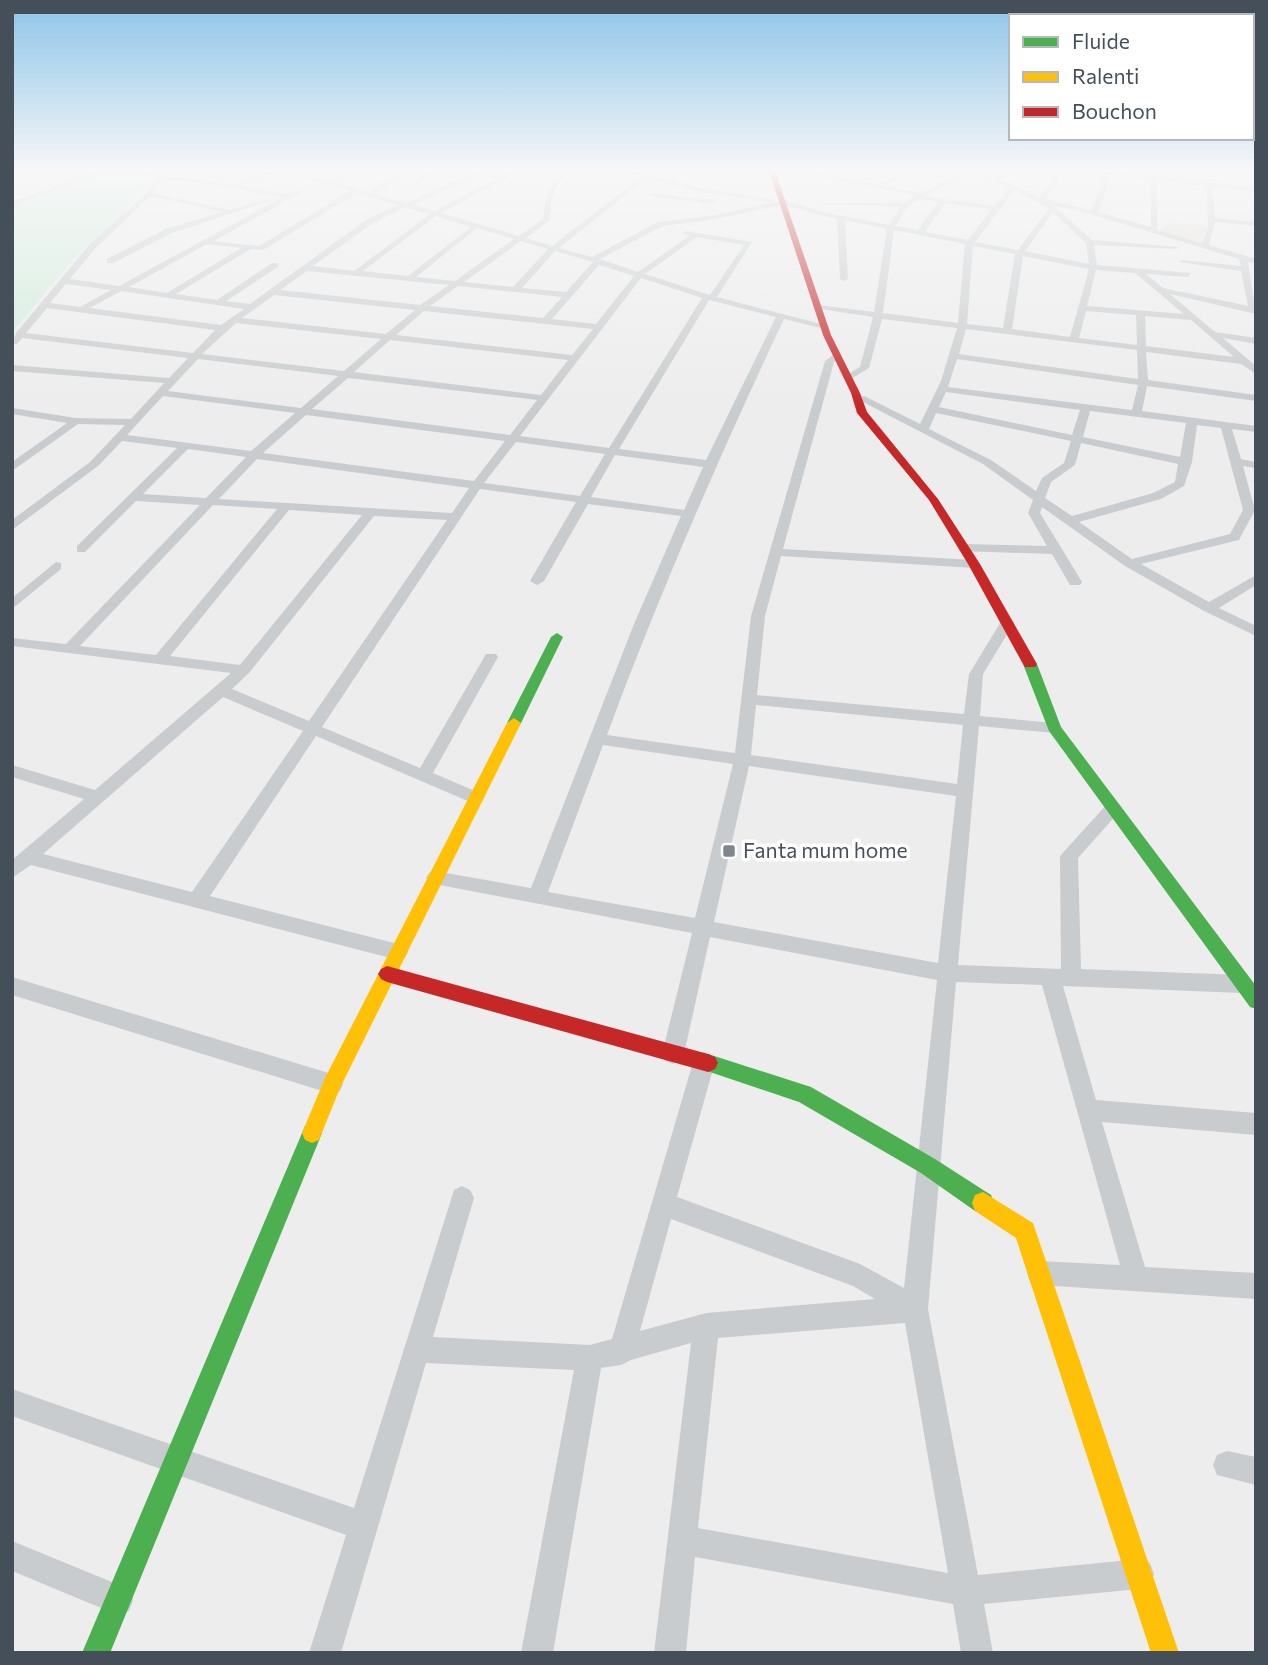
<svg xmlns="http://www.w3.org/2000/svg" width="1268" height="1665" viewBox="0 0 1268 1665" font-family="Commissioner,sans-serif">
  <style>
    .commercial { fill: #e3e1da }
    .green { fill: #d1eddc }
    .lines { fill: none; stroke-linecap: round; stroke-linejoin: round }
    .street { fill: #c9ccce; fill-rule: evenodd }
    .fast { fill: #4caf50; fill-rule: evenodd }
    .slow { fill: #ffc107; fill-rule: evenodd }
    .jam { fill: #c62828; fill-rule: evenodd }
    .poi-dot { fill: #80868d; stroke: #fff; stroke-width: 2.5 }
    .labels { text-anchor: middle; stroke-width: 7; stroke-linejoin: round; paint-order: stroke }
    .poi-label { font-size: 21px; fill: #454f59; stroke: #fff; text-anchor: start }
  </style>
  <rect width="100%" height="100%" fill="#eeeded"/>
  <path class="commercial" d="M1169,221L1207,227L1201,242L1158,232Z"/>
  <path class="green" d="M105,172L155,177L116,222L82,250L12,332V205Z"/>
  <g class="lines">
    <path class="street" d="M96,171H106L12,206V202Z
      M117,171L162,173L164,176C187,177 208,183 230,184C246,185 261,171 278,171L241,186L285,194L298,190L300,193L214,241L259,246L350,191L286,171C300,171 312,179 326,180C336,180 347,171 359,171L333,182L369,192L399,171H407L375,194L407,203L477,171H486L414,205L435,211L510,171H519L441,213L519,236L543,219L546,197L559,171H565L552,197L550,220L526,238L552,246L641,177L623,171H636L701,188L774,200L771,202L701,192L647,178L559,248L592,257L658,222L709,216L786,200L819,211L889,225L900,207L806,203H904L915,196L797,171H812L879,185L903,171H911L886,186L922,193L950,178L921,171L956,175L971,171L926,196L995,206L1009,188L973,171H982L1040,197L1051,183L1052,171H1058L1057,183L1045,199L1091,210L1102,186L1101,173L1094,171H1117L1256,188V192L1213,187L1215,218L1256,222V226L1215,222L1209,245L1256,259V264L1248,262L1256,314L1170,294L1215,332L1256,338V344L1223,338L1256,366V374L1241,364L1146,352L1148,380L1256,395V401L1147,386L1142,411L1256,426V432L1232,429L1241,459L1256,462V468L1243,466L1255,510L1239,540L1141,564L1209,602L1256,575V585L1219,608L1256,626V636L1204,611L1125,566L1042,507L1040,513L1082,582L1080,585H1070L1052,554L959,551V545L963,544L1047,546L1028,513L1033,500L983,464L855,398L864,396L920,424L941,381L957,328L882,319L869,368L851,379L843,377L860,367L873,317L814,308L818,305L874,312L887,229L845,220L848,279L844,281L840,279L837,219L783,205L709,220L663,226L600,259L638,272L689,236L682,233L686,231L752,242L717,297L829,326L825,329L784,319C719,457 660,592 607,735L735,753L751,616L825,361L833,355H839L841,357L834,362L783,549L974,560L980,564L974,568L781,556L765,616L757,695L964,714L969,674L1002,620H1012L1014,623L983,674L980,716L1054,723L1062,728L1054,733L979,726L958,965L1061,969L1060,856L1107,804H1119L1122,808L1119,812L1078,858L1081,969L1243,975L1250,978L1253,984L1250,990L1243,993L1063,986L1096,1100L1256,1113V1135L1102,1122L1145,1267L1256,1273V1299L1039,1285L1030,1282L1027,1273L1030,1264L1039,1261L1120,1265L1042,985L956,982L928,1309L978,1575L1139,1559L1150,1563L1154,1574L1150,1585L1139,1589L984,1604L993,1653H961L953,1604L695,1557L686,1653H654L691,1343L631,1360L621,1365L601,1368L553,1653H521L574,1370L426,1363L341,1653H309L346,1535L12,1416V1389L354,1508L454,1190L462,1186L470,1190L474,1198L433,1337L590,1345L612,1339L693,1062L696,1055L704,1052L712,1055L715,1062L677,1197L860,1264L904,1288L937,980L710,937L684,1054L681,1061L673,1064L665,1061L662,1054L692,933L429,883L426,878L429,873L435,871L531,888L634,624L681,516L588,504L544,581L537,585L530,581L576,502L480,489L322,727L420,768L486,654H496L498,657L433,773L482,794L484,798L482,802H470L316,736L210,896L398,944L405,946L408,952L405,958L398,960L31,865L12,878V860L84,799L12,777V765L95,790L231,673L12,646V638L66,644L200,505L136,501L85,552H77V546L177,448L122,441L98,466L12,530V520L90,462L125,425L78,424L12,471V462L67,423L12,414V408L76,418L131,419L164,383L12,371V365L169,378L188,358L22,338L17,344H12L16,333L89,245L147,193L158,177ZM1107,174L1151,179V227L1098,212L1108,186ZM162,180L192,181L283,197L119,286L70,279L95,249L150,196L223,212L166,229L107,259V263H113L172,233L266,202L263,200L230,210L153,193ZM1157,180L1207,186L1208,227L1202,243L1157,230ZM1014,190L1049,208L1018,250L975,242ZM357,193L397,205L366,220L250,304L226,301L278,267V263H272L217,300L176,294L251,249L263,250ZM920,199L938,202L918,230L895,226L908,206ZM945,203L992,209L968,240L925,232ZM1054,206L1077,210L1239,259L1241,266L1183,260L1179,262L1241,271L1248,306L1163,288L1146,274L1188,277L1191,273L1097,265L1094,245L1175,249L1179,247L1092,240ZM404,207L430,214L354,271L313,266L372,224ZM1053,212L1086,243L1089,264L1025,251ZM436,216L471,227L408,276L363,271ZM477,228L514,239L455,281L416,277ZM894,230L965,244L958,323L883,313ZM697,237L744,245L710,295L645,274ZM521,241L548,249L513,287L464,282ZM207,244L241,248L167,293L129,287ZM973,246L1015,254L1003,328L967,324ZM555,251L593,262L566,292L522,288ZM1023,256L1089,269L1070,337L1012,329ZM599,265L634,276L596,324L552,319ZM1096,270L1135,273L1184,314L1087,306ZM307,271L449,285L420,305L280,290ZM641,278L702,298L609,448L520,436ZM66,284L111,290L80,307L50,303ZM458,286L562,297L543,318L430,306ZM121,291L244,309L221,325L90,308ZM274,295L415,310L386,334L242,318ZM709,300L776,317L706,460L619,449ZM47,308L215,330L193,353L26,333ZM424,311L593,329L572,355L396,335ZM1086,311L1136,315L1137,345L1079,338ZM1145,316L1191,320L1234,357L1146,346ZM236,323L381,339L344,371L202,354ZM966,329L1137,350L1138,379L959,354ZM390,340L568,360L541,395L354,372ZM198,359L338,376L301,408L168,391ZM957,359L1138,385L1132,410L948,387ZM348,378L537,400L510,435L312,409ZM946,392L1080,410L1072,435L939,407ZM163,396L295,413L251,451L127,435ZM1090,411L1186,423L1180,457L1083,437ZM936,413L1071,441L1064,463L1042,478L1036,491L991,460L929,429ZM306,415L505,441L474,481L263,453ZM1197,425L1221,428L1243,510L1230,534L1132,559L1079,522L1161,499L1184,486L1192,462ZM516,442L605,454L580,496L484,483ZM1081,443L1178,464L1175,482L1153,493L1072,516L1045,498L1051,482L1075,465ZM188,449L246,457L206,498L143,494ZM615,455L703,467L684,510L591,497ZM257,459L469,488L452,513L219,499ZM213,505L277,509L156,655L80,646ZM289,510L362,515L240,665L170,656ZM374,516L447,520L309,721L232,689L249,673ZM223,697L303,731L192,892L43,854ZM756,705L963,725L957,784L751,755ZM603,745L733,764L695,918L548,892ZM749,766L956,796L938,963L714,922ZM671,1219L853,1286L875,1299L706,1313L640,1331ZM905,1323L948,1573L698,1528L718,1338Z
      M428,171H436L416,186H412Z
      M650,193L713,200L716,202L713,204L648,196Z
      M56,562L61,563V569L12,609V598Z
      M12,977L332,1074L340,1077L343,1084L340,1091L332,1094L12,995Z
      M1227,1451L1256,1457V1485L1217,1475L1213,1465L1217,1455Z
      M12,1541L129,1589L133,1600L129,1611L118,1615L12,1571Z"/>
    <path class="fast" d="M557,633L563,637L521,723L519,726H509L507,723L551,637Z
      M1030,660L1037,664L1061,727L1256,986V1009L1250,1007L1049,731L1023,664Z
      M708,1054L811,1087L935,1159L991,1195L994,1203L991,1211L983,1214L975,1211L921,1173L799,1102L701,1069L698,1063L701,1057Z
      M312,1123L319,1126L322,1133L110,1653H82L305,1126Z"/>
    <path class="slow" d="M514,718L521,723L340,1088L319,1140L312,1143L305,1140L302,1133L325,1078L507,723Z
      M983,1192L1033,1223L1179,1653H1151L1016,1238L975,1211L972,1203L975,1195Z"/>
    <path class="jam" d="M769,171H775L831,335L860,393L867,412L938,499L980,564L1037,664L1035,667H1025L1023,664L968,564L929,500L857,413L851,393L823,335Z
      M387,966L708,1054L715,1057L718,1063L715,1069L708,1072L387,982L381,979L378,974L381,969Z"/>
  </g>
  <linearGradient id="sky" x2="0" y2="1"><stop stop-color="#8dc4e9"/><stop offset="0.42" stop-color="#f7f7f7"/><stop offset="1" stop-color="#f7f7f7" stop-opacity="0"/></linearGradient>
  <rect width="1268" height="405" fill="url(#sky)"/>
  <rect class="poi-dot" x="722" y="844" width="14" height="14" rx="3.5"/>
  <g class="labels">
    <g class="poi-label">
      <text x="743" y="858">Fanta mum home</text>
    </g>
  </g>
  <rect width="1268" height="1665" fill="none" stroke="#454f59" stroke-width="28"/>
  <rect x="1009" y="14" width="245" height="126" fill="#ffffff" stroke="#b5b9bd" stroke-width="2"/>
  <rect x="1023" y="37" width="35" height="10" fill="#4caf50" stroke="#b5b9bd" stroke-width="2"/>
  <text x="1072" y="49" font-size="21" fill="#454f59">Fluide</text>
  <rect x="1023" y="72" width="35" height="10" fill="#ffc107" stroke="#b5b9bd" stroke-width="2"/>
  <text x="1072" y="84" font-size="21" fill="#454f59">Ralenti</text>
  <rect x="1023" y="107" width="35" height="10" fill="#c62828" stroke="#b5b9bd" stroke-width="2"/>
  <text x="1072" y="119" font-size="21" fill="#454f59">Bouchon</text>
</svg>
